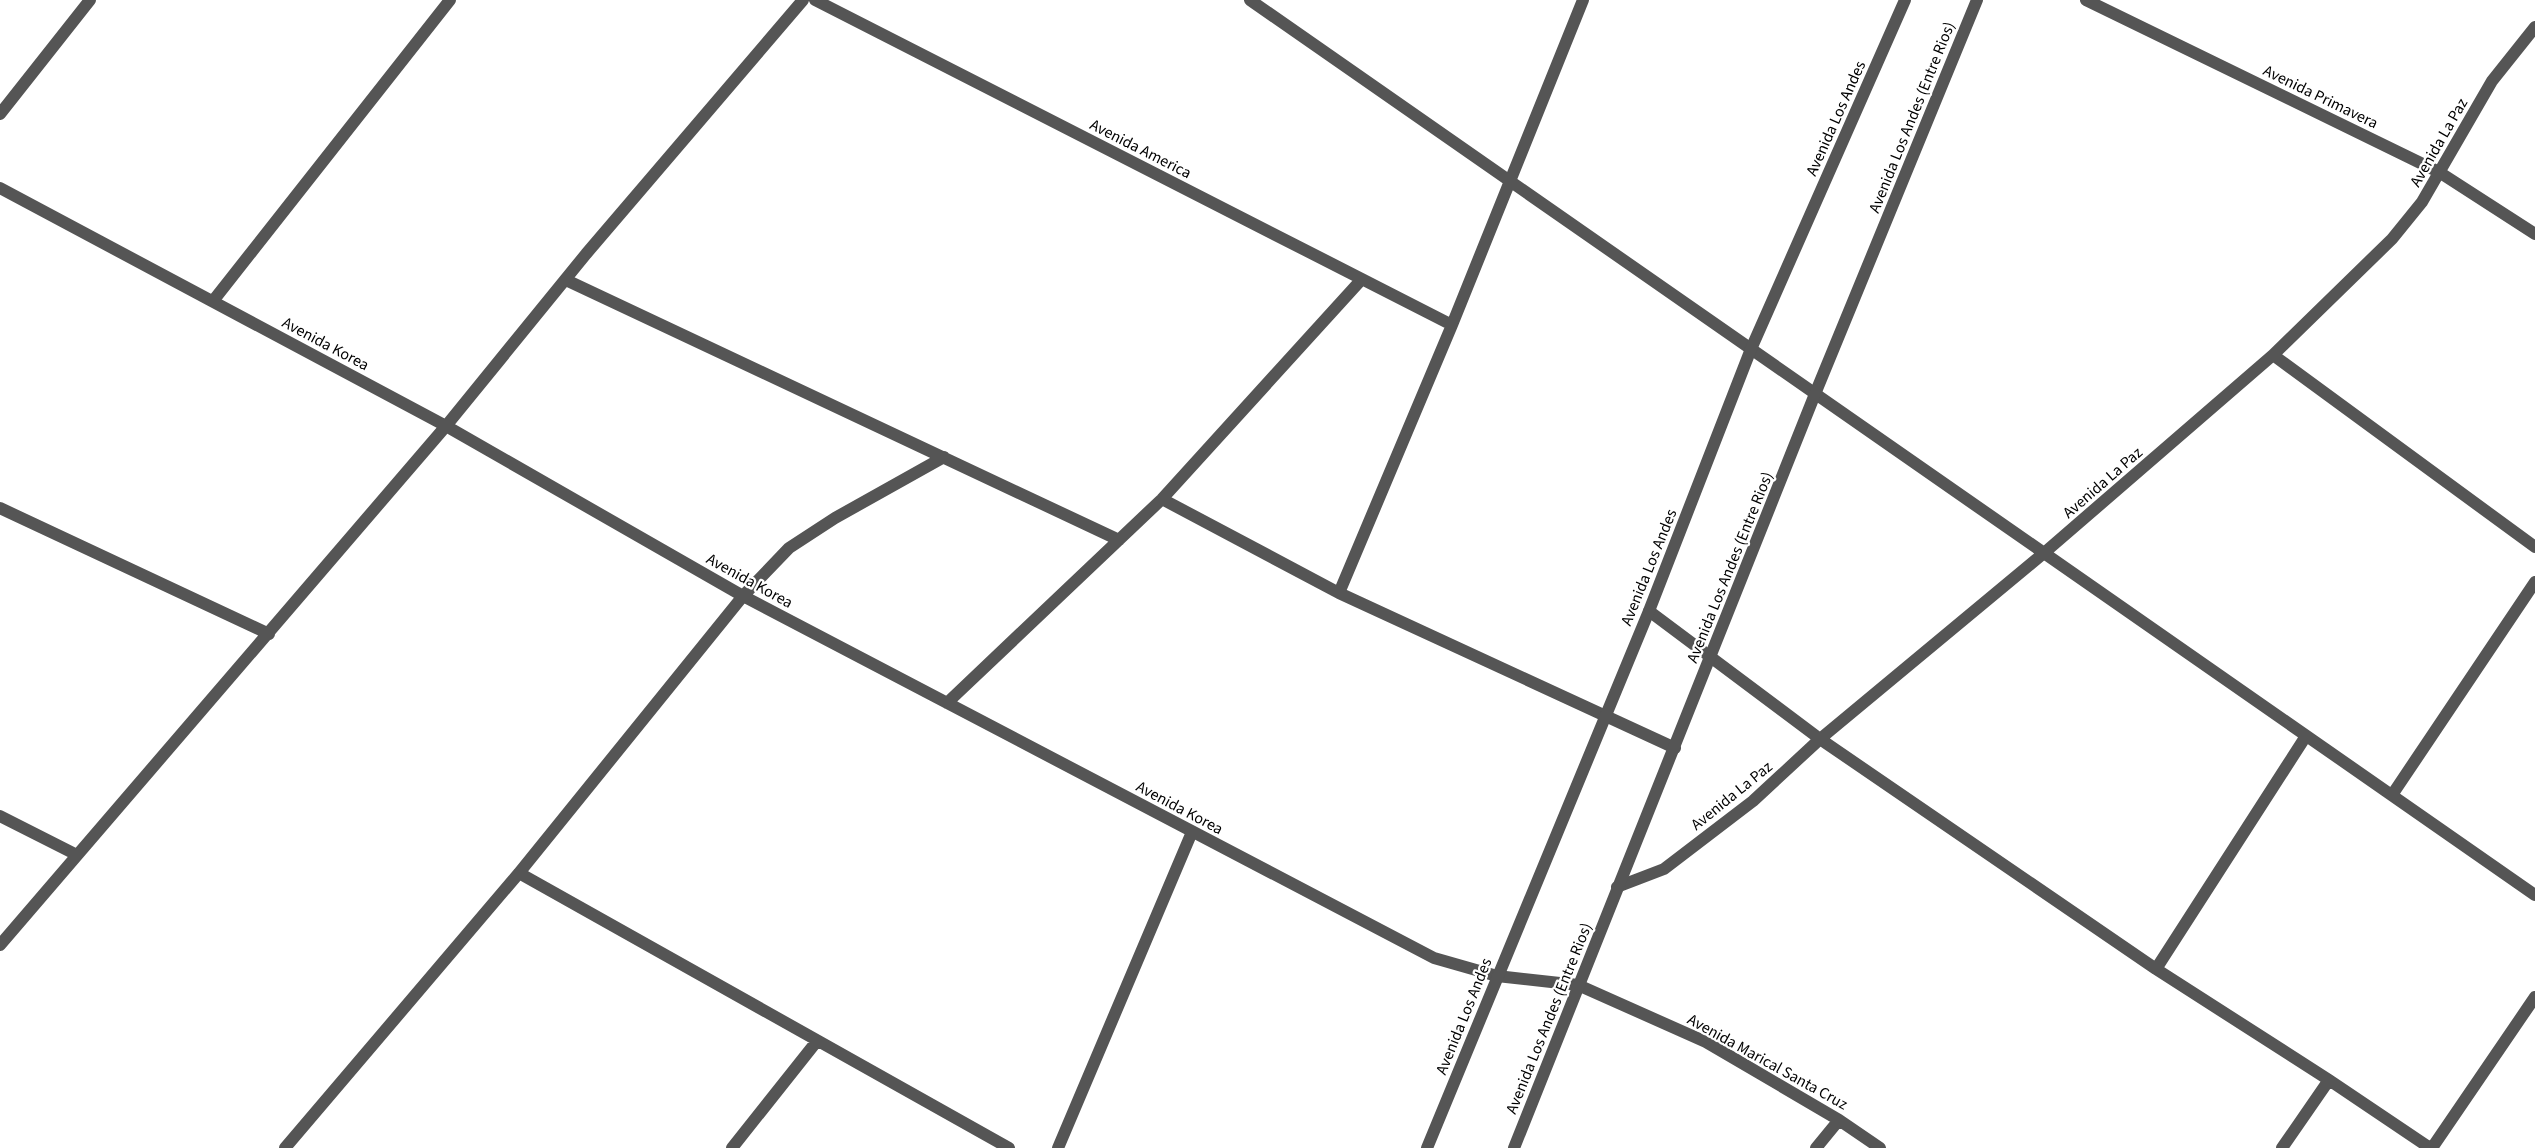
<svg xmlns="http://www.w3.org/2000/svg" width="2535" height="1148" viewBox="0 0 2535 1148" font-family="'Source Sans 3',sans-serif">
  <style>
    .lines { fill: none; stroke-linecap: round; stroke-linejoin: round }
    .minor { stroke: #555; stroke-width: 12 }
    .tertiary { stroke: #555; stroke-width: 12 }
    .labels { text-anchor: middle; stroke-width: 4.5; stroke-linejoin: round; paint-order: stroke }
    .street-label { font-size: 16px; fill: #000; stroke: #fff }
  </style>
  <rect width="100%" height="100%" fill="#fff"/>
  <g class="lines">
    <path class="minor" d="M815,0L1452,325
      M1250,0L2535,895
      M2086,0L2439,172L2535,234
      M0,114L90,0
      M0,188L446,426L743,596L1434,958L1497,976L1578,985L1706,1042L1839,1120L1880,1148
      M566,280L1119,540
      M213,301L450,0
      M2273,355L2535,547
      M1162,499L1339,593L1675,748
      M0,508L269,634
      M1339,593L1452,325L1583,0
      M1649,611L1820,739L2156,969L2329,1080L2430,1148
      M947,703L1162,499L1362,279
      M2392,795L2535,582
      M0,816L77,855
      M519,873L1009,1148
      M1617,887L1664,869L1753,801L1820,739L2044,553L2273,355L2392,239L2422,202L2492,81L2535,27
      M0,945L446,426L586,254L803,0
      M2156,969L2306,736
      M285,1148L519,873L743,596L789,548L835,518L944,457
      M732,1148L817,1041
      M1058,1148L1192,832
      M1816,1148L1839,1120
      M2282,1148L2329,1080
      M2432,1148L2535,997"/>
    <path class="tertiary" d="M1427,1148L1649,611L1751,349L1905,0
      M1514,1148L1815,394L1977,0"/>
  </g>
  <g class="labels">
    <g class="street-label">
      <text transform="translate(2321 96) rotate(26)" y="6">Avenida Primavera</text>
      <text transform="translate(1911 117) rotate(-68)" y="6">Avenida Los Andes (Entre Rios)</text>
      <text transform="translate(1835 118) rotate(-66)" y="6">Avenida Los Andes</text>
      <text transform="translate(2438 142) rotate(-60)" y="6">Avenida La Paz</text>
      <text transform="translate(1141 148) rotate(27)" y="6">Avenida America</text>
      <text transform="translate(326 343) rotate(28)" y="6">Avenida Korea</text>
      <text transform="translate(2102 482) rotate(-41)" y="6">Avenida La Paz</text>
      <text transform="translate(1648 567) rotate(-68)" y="6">Avenida Los Andes</text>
      <text transform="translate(1729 567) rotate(-68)" y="6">Avenida Los Andes (Entre Rios)</text>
      <text transform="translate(750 580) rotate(29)" y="6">Avenida Korea</text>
      <text transform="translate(1731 795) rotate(-39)" y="6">Avenida La Paz</text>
      <text transform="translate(1180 807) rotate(28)" y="6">Avenida Korea</text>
      <text transform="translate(1463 1016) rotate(-68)" y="6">Avenida Los Andes</text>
      <text transform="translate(1548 1018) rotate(-68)" y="6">Avenida Los Andes (Entre Rios)</text>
      <text transform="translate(1768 1061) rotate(29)" y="6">Avenida Marical Santa Cruz</text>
    </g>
  </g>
</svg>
